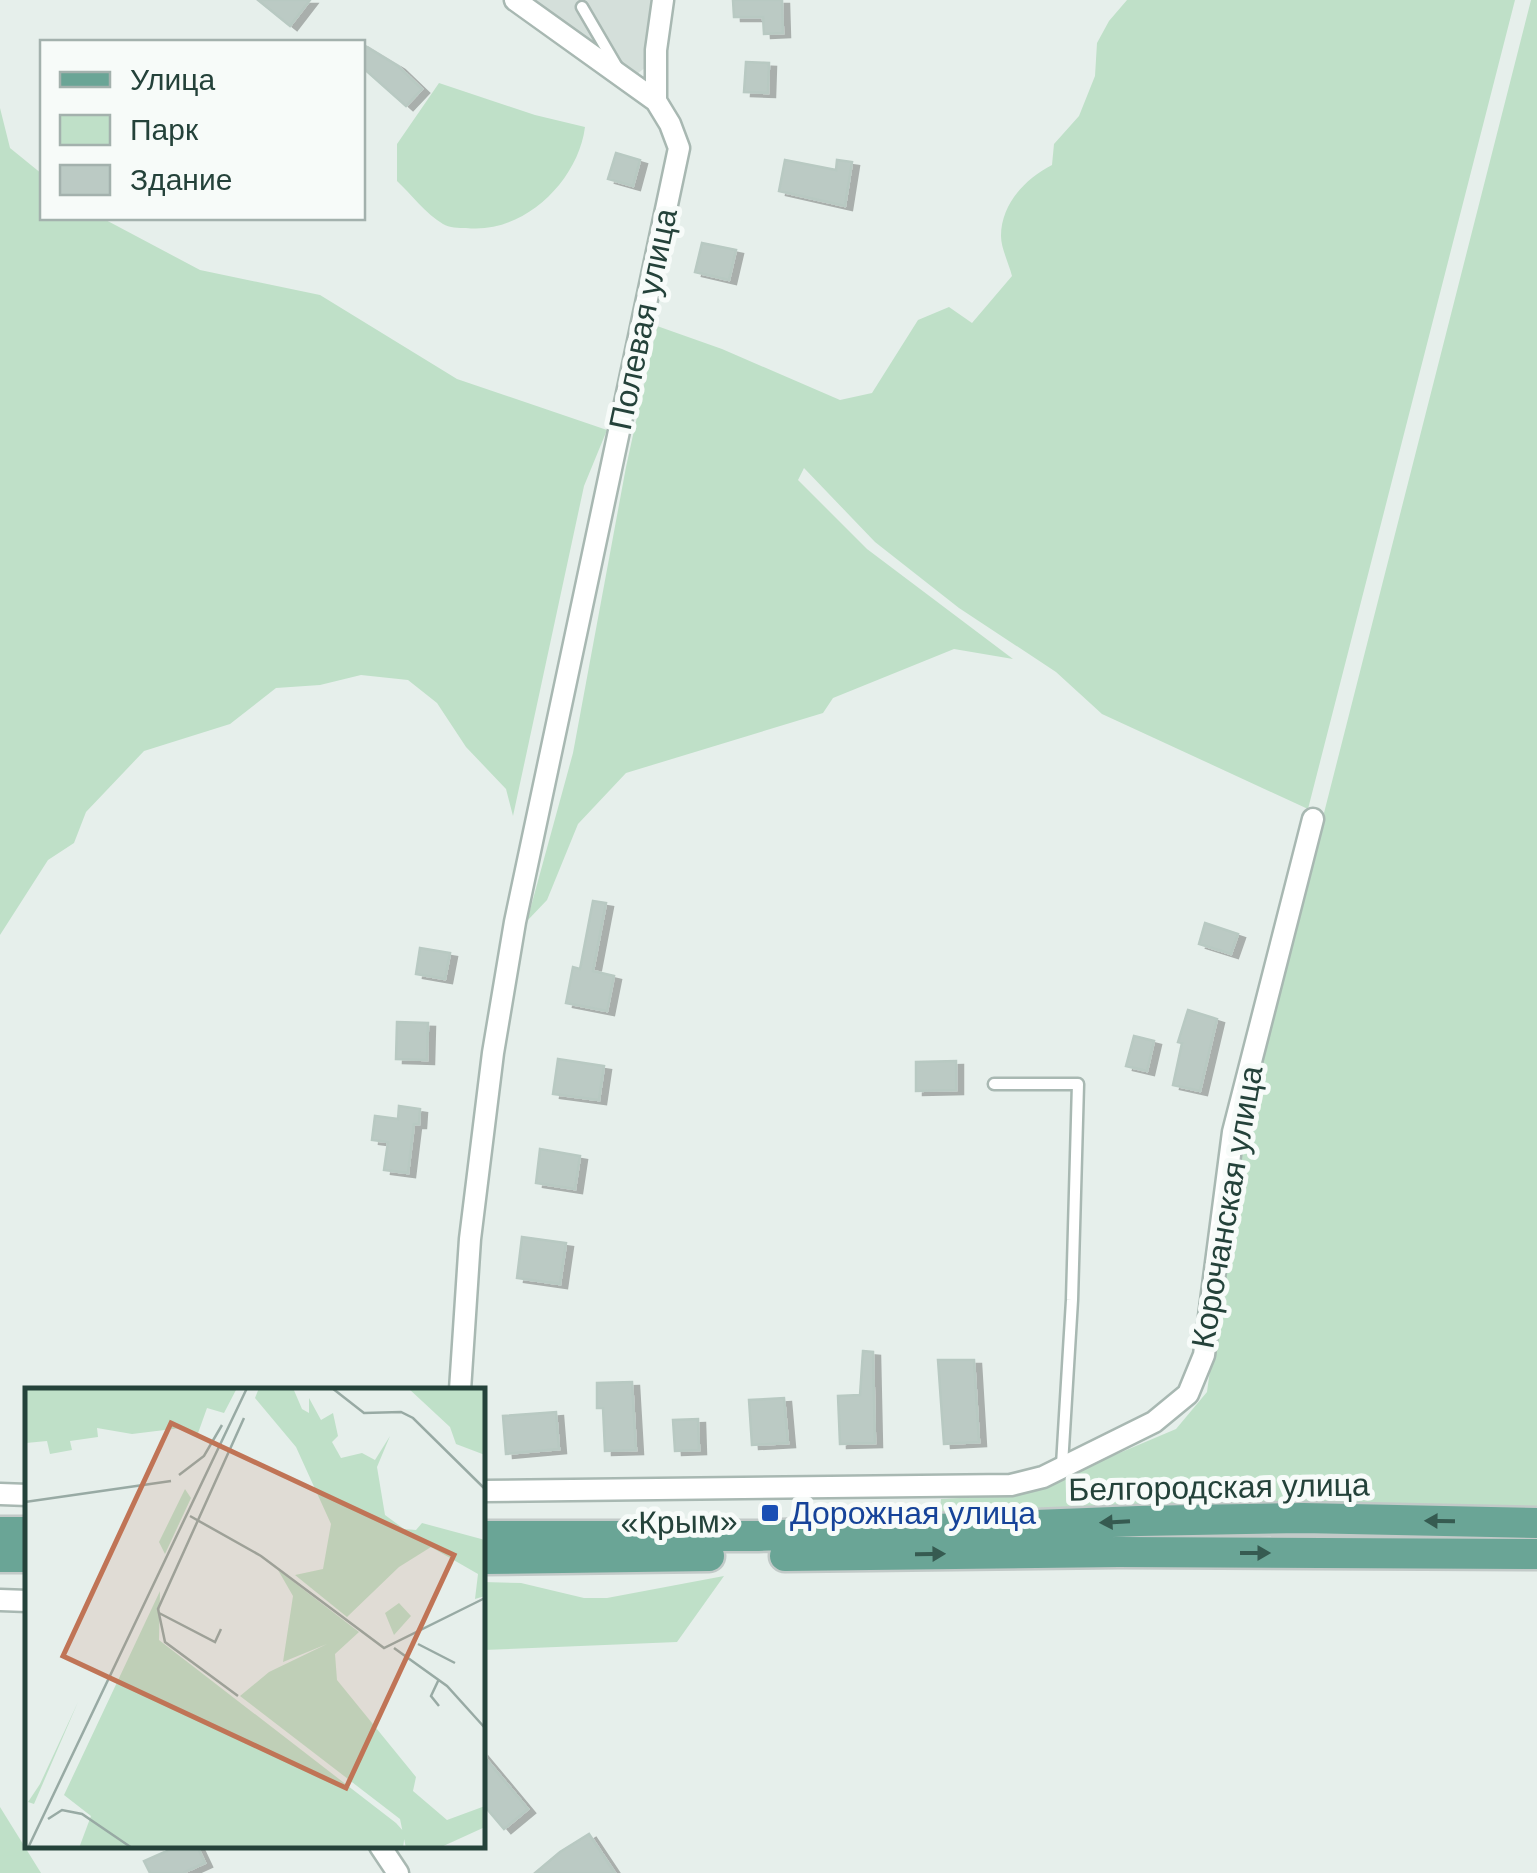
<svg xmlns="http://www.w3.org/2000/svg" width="1537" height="1873" viewBox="0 0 1537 1873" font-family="Arial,sans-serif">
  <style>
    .built { fill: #d4dfda }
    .green { fill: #bfe0c8 }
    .building { fill: #bbcac4; stroke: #b8c9c2; stroke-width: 2.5; filter: url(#shadow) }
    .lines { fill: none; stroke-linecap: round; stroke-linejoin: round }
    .lane-casing { stroke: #a8b8b2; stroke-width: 15 }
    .street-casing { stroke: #a8b8b2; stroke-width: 25 }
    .primary-casing { stroke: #c2cac8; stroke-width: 35 }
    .lane { stroke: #fff; stroke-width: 10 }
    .street { stroke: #fff; stroke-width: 20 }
    .primary { stroke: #6aa596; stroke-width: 30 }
    .oneway { fill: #365b51 }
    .transit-dot { fill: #1a4fb4; stroke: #f7fbf9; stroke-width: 4 }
    .labels { text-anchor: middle; stroke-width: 10; stroke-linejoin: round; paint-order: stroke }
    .street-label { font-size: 32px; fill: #24423a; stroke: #f7fbf9 }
    .transit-label { font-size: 32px; fill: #164399; stroke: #f7fbf9; text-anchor: start }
    .inset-road { fill: none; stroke: #98aaa4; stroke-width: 2.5 }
    .view { fill: #c07456; fill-opacity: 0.15; stroke: #c07456; stroke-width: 5 }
    .inset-edge { fill: none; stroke: #24423a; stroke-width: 5 }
  </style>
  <defs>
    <filter id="shadow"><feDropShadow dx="7" dy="4" stdDeviation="0" flood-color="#0004"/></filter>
  </defs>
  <rect width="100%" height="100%" fill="#e6efeb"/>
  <path class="built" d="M529,0H660L651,63L637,74Z"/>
  <path class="green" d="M1127,0H1515L1308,809L1102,714L1056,672L959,608L875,542L804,468L798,480L867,549L1013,659L954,649L833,698L823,713L626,773L578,824L547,900L527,921L573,753L626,467L657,326L722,349L840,400L872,393L918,320L949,307L972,323L1012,276C1009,264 1001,248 1001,236C1001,204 1026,178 1052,165L1054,144L1079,116L1095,76L1097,43L1109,21Z
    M1531,0H1537V1514L940,1513L941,1499L996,1496L1039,1487L1176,1429L1207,1392L1242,1135Z
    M439,83L535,115L585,127C578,182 522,235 466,228C459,228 449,228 443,224C426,214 411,194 397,181V144Z
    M0,108L10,148L42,174V218H102L200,270L320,295L457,379L607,430L584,486L513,816L506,789L466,747L437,703L408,680L361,675L320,685L276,688L230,724L144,751L86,812L74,843L48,860L0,935Z
    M724,1576L677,1642L483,1650V1582L521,1583L584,1598H607Z
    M0,1807L41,1873H0Z"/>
  <path class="building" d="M258,0H310L290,26Z
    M733,0H782L783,33L764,34L763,17H734Z
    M362,44L398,66L422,89L406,106L362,67Z
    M746,62L769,63L768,93L744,92Z
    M616,153L640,160L633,186L608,179Z
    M785,160L836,170L837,160L852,162L845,206L779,191Z
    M702,243L736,250L729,280L695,272Z
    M593,901L606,903L593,971L614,976L607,1011L566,1003L573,967L580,969Z
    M1205,923L1238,934L1231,954L1199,944Z
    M420,948L450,953L445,979L416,974Z
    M1188,1010L1217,1019L1200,1091L1173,1085L1182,1043L1178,1042Z
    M397,1022L428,1023L427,1060L396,1059Z
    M1134,1036L1154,1041L1147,1071L1126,1066Z
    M558,1059L604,1066L599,1100L553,1094Z
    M956,1061V1090L916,1091V1062Z
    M399,1106L420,1109L419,1124H414L408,1173L384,1170L388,1142L372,1140L375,1116L398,1119Z
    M540,1149L580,1156L575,1189L536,1183Z
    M522,1237L566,1243L560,1284L517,1278Z
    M863,1351L873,1352L875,1443L840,1444L838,1396L860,1395Z
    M938,1360H974L979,1442L944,1444Z
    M632,1382L636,1450L605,1451L603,1408H597V1383Z
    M784,1398L788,1443L752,1445L749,1400Z
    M556,1412L559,1449L506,1454L503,1416Z
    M698,1419L699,1450L675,1451L673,1420Z
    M482,1754L528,1809L504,1829L482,1803Z
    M589,1834L615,1873H535L560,1852Z
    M165,1846H197L205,1863L183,1873H150L144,1861L167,1851Z"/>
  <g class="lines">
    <g class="lane-casing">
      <path id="lane" d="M582,7L617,67
        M994,1084H1078L1072,1300L1062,1465"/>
    </g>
    <g class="street-casing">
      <path id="street" d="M656,101V50L663,0
        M460,1390L470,1239L493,1053L515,922L679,148L670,124L656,101L515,0
        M482,1491L1011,1485L1043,1477L1154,1422L1188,1394L1204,1355L1233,1132L1313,819
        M0,1494L28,1495
        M0,1600L28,1601
        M380,1846L398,1873"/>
    </g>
    <g class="primary-casing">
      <path id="primary" d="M0,1532H28
        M482,1536H758L1139,1521L1303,1518L1537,1523
        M785,1556L1118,1552L1537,1554
        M0,1557H28
        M482,1559L709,1556"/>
    </g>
    <use href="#lane" class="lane"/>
    <use href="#street" class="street"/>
    <use href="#primary" class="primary"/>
  </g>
  <defs><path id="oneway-solid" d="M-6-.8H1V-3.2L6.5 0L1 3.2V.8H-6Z" transform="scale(2.5)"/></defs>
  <g class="oneway">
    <use href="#oneway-solid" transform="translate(1440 1521) rotate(-179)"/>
    <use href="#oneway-solid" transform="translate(1115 1522) rotate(177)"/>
    <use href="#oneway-solid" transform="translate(1255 1553)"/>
    <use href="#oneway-solid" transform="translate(930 1554) rotate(-1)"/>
  </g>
  <rect class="transit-dot" x="760" y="1503" width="20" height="20" rx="5"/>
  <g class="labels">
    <g class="street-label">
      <text transform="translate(643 319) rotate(-78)" y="11">Полевая улица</text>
      <text transform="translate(1227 1207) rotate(-80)" y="11">Корочанская улица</text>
      <text transform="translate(1219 1487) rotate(-1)" y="11">Белгородская улица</text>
      <text transform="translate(679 1522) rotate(-1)" y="11">«Крым»</text>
    </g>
    <g class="transit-label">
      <text x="790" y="1524">Дорожная улица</text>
    </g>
  </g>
  <g transform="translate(25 1388)">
    <rect width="460" height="460" fill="#e6efeb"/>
    <path d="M0,0H212L199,25L182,20L172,48L156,40L107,46L72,40L73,49L45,53L47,62L25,66L22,53L1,55L0,63ZM234,0H268L277,21L284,25V10L296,32L308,25L313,48L307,54L316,70L337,65L350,72L365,48L352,79L360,127L379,141L391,142L397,135L460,152V208L450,211L453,186L406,159L374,179L322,229L270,187L298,181L306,136L271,59L230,10ZM383,0H460V67L431,56L425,39ZM160,101L166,110L140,166L134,154ZM253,182L334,244L310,266L312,292L391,389L388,403L422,432L460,418V439L414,460H381L375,431L215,308L244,284L302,256L258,274L268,208ZM135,203L134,252L371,435L380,445L378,460H54L66,428L39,407ZM374,215L386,228L369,247L360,225ZM53,314L9,416L3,414L15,396Z" fill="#bfe0c8"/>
    <path class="inset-road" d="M307,0L339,25L376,24L388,30L460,101M154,87L179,68L197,37M0,114L146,93M165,128L236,168L359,260L460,210M134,225L190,254L196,241M393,256L430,275M369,260L422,298L460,340M213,308L140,254L133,221L219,30M414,318L406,308L414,291M23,431L37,422L57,426L107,460M3,460L222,0"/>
    <path class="view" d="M146,35L429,167L321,400L38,268Z"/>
    <rect width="460" height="460" class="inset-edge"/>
  </g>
  <rect x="40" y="40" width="325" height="180" fill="#f7fbf9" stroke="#a3b1ad" stroke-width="2.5"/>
  <rect x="60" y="72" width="50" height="15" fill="#6aa596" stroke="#a3b1ad" stroke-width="2.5"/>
  <text x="130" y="90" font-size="30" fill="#24423a">Улица</text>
  <rect x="60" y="115" width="50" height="30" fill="#bfe0c8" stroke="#a3b1ad" stroke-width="2.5"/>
  <text x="130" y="140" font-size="30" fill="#24423a">Парк</text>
  <rect x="60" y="165" width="50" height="30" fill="#bbcac4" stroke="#a3b1ad" stroke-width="2.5"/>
  <text x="130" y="190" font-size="30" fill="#24423a">Здание</text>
</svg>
